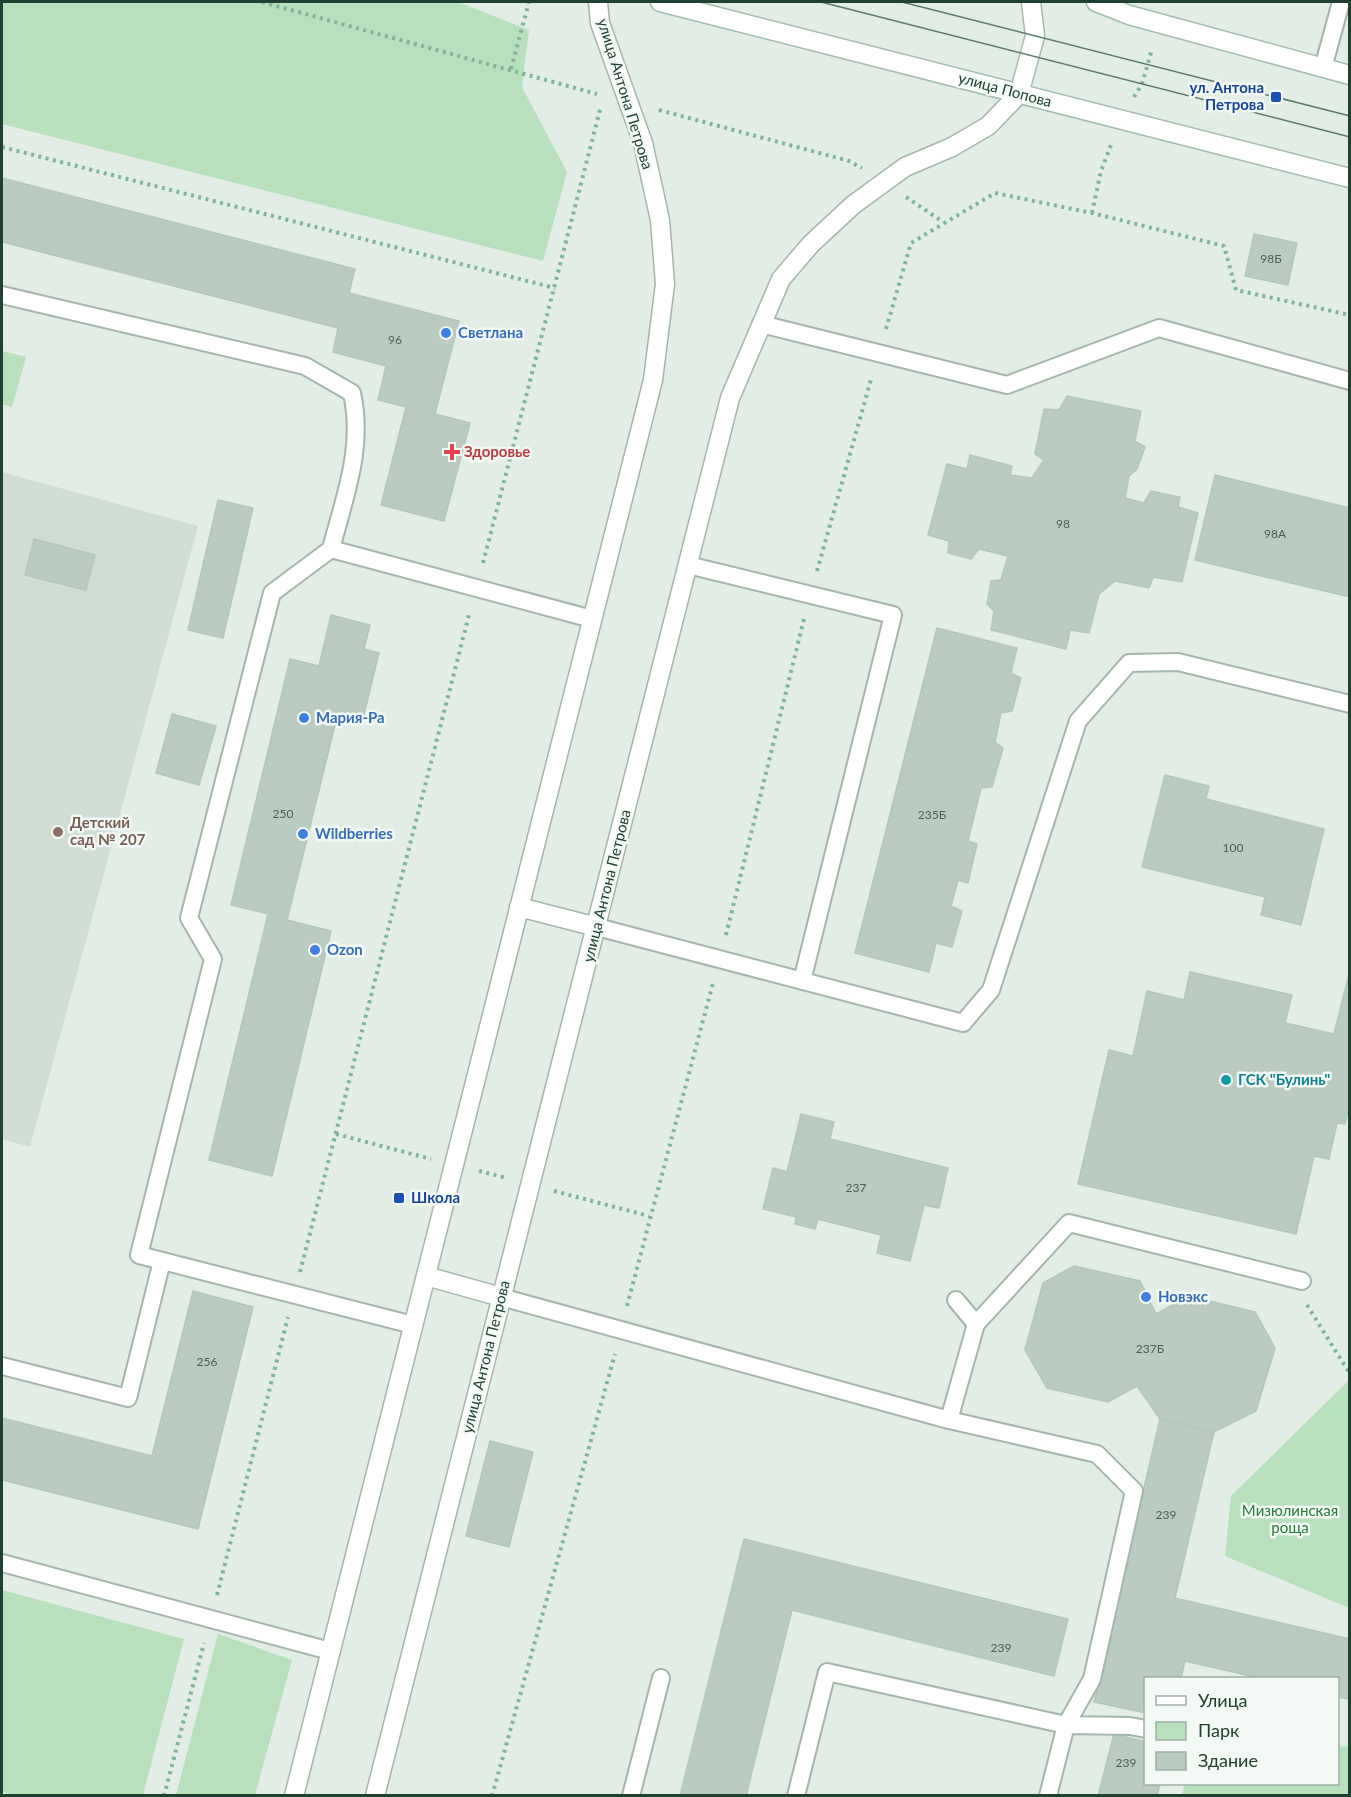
<svg xmlns="http://www.w3.org/2000/svg" width="1351" height="1797" viewBox="0 0 1351 1797" font-family="Lato,sans-serif">
  <style>
    .built { fill: #d0ddd5 }
    .green { fill: #b9e0bc }
    .building { fill: #bacbc1; stroke: #b3c8bc; stroke-width: 1.5 }
    .lines { fill: none; stroke-linecap: round; stroke-linejoin: round }
    .service-casing { stroke: #a4b6ac; stroke-width: 20 }
    .tertiary-casing { stroke: #a4b6ac; stroke-width: 21 }
    .secondary-casing { stroke: #a2bdaf; stroke-width: 21 }
    .path { stroke: #7fb49a; stroke-width: 4; stroke-dasharray: 3 4.5; stroke-linecap: butt }
    .service { stroke: #fff; stroke-width: 16 }
    .tertiary { stroke: #fff; stroke-width: 18 }
    .secondary { stroke: #fff; stroke-width: 18 }
    .tram { stroke: #5b7b6d; stroke-width: 1.5 }
    .transit-dot { fill: #1a4fb4; stroke: #f3f9f5; stroke-width: 2 }
    .shop-dot { fill: #3f7fe0; stroke: #f3f9f5; stroke-width: 2 }
    .health-dot { fill: #e0444e; stroke: #f3f9f5; stroke-width: 2 }
    .education-dot { fill: #8d6e63; stroke: #f3f9f5; stroke-width: 2 }
    .culture-dot { fill: #0f9aa8; stroke: #f3f9f5; stroke-width: 2 }
    .labels { text-anchor: middle; stroke-width: 5; stroke-linejoin: round; paint-order: stroke }
    .number-label { font-size: 12px; fill: #466356 }
    .transit-label { font-size: 15px; font-weight: bold; fill: #164399; stroke: #f3f9f5; text-anchor: end }
    .street-label { font-size: 15px; fill: #204032; stroke: #f3f9f5 }
    .shop-label { font-size: 15px; font-weight: bold; fill: #366cbe; stroke: #f3f9f5; text-anchor: start }
    .health-label { font-size: 15px; font-weight: bold; fill: #be3a42; stroke: #f3f9f5; text-anchor: start }
    .education-label { font-size: 15px; font-weight: bold; fill: #785e54; stroke: #f3f9f5; text-anchor: start }
    .culture-label { font-size: 15px; font-weight: bold; fill: #0d838f; stroke: #f3f9f5; text-anchor: start }
    .park-label { font-size: 15px; fill: #277a38; stroke: #f3f9f5 }
  </style>
  <rect width="100%" height="100%" fill="#e2ede6"/>
  <path class="built" d="M2,472L198,526L30,1147L2,1139Z"/>
  <path class="green" d="M2,2H458L529,30L522,87L567,172L543,261L2,124Z
    M2,351L26,357L12,407L2,404Z
    M1349,1380V1608L1225,1556L1231,1496Z
    M2,1590L184,1639L143,1795L17,1796L2,1792Z
    M218,1634L292,1660L255,1795H176Z
    M1349,1746V1795H1182L1185,1784H1338V1747Z"/>
  <path class="building" d="M2,178L355,269L349,293L459,321L435,414L470,423L444,521L381,505L406,407L378,400L386,366L333,352L338,328L2,242Z
    M1254,234L1297,243L1288,285L1245,276Z
    M1067,396L1141,411L1135,441L1145,447L1137,469L1129,476L1125,498L1144,503L1151,491L1180,497L1178,507L1198,513L1182,582L1153,577L1149,588L1115,581L1099,594L1089,633L1070,630L1066,649L991,630L994,611L987,604L991,581L1001,580L1008,556L979,549L971,559L948,553L949,541L928,535L947,464L967,469L970,455L1012,466L1010,475L1032,478L1044,460L1035,454L1044,409L1059,410Z
    M1215,475L1350,508V597L1195,560Z
    M218,500L253,508L223,638L188,630Z
    M34,539L95,555L86,590L25,575Z
    M331,615L370,625L364,649L379,653L362,723L337,717L287,920L331,931L272,1176L209,1160L268,914L231,905L290,659L319,666Z
    M937,628L1017,648L1011,673L1021,678L1012,711L1001,713L995,742L1003,748L992,787L981,788L968,841L977,844L968,883L958,880L951,906L962,911L952,947L936,943L929,972L855,953Z
    M172,714L216,726L199,785L156,773Z
    M1165,775L1209,786L1206,799L1324,829L1301,925L1261,915L1265,897L1142,867Z
    M1350,970V1105L1345,1124L1337,1123L1329,1159L1314,1156L1296,1234L1078,1184L1109,1050L1133,1056L1147,991L1184,1000L1190,972L1292,995L1285,1023L1334,1034Z
    M801,1114L834,1122L830,1139L948,1168L939,1208L924,1205L910,1261L877,1253L881,1235L818,1219L815,1229L795,1224L796,1217L763,1209L773,1168L787,1172Z
    M1074,1266L1140,1281L1156,1314L1189,1296L1255,1312L1275,1348L1256,1411L1214,1432L1160,1419L1137,1386L1108,1402L1047,1388L1025,1350L1043,1283Z
    M193,1291L253,1307L198,1529L2,1480V1418L152,1456Z
    M1160,1419L1214,1432L1175,1598L1350,1639V1699L1338,1697V1678H1259L1185,1661L1181,1678H1146V1713L1094,1702Z
    M490,1441L533,1452L509,1547L466,1536Z
    M744,1539L1068,1619L1054,1676L792,1610L746,1796H680Z
    M1114,1734L1146,1742V1784H1160L1157,1796H1098Z"/>
  <g class="lines">
    <g class="service-casing">
      <path id="service" d="M1323,68L1341,2
        M2,295L305,366L352,393C364,448 345,495 331,549
        M761,324L1007,385L1159,328L1350,381
        M688,565L893,615L802,981
        M597,927L963,1023L991,990L1078,721L1129,663L1178,662L1350,704
        M501,1297L949,1420L1097,1454L1134,1491L1092,1679L1066,1725L1048,1796
        M956,1300L976,1324
        M413,1325L139,1255L213,959L189,918L272,593L331,549L592,619
        M2,1366L128,1398L162,1261
        M949,1420L976,1324L1069,1223L1302,1281
        M2,1563L330,1651
        M631,1796L661,1678
        M796,1796L827,1672L1066,1725L1130,1726L1146,1729"/>
    </g>
    <g class="tertiary-casing">
      <path id="tertiary" d="M519,907L597,927
        M426,1276L501,1297
        M294,1796L653,380L665,284L660,220L643,143L600,23L598,2
        M375,1796L730,398L781,279L811,244L853,205L905,167L952,147L988,126L1019,94"/>
    </g>
    <g class="secondary-casing">
      <path id="secondary" d="M660,2L1350,178
        M1096,2L1129,15L1350,75
        M1019,94L1035,36L1031,2"/>
    </g>
    <path class="path" d="M262,2L597,94
      M511,69L529,2
      M1134,97L1142,84L1152,49
      M659,110L849,161L862,168
      M2,147L555,288
      M906,197L943,222
      M1092,213L1101,171L1111,145
      M886,329L911,243L995,193L1092,213L1224,246L1236,290L1350,315
      M483,563L601,106
      M817,571L872,376
      M726,935L804,619
      M336,1134L431,1159
      M479,1171L507,1178
      M554,1191L649,1216
      M300,1272L470,611
      M1307,1305L1350,1374
      M627,1306L713,983
      M217,1595L288,1317
      M164,1796L204,1643
      M492,1796L615,1354"/>
    <use href="#service" class="service"/>
    <use href="#tertiary" class="tertiary"/>
    <use href="#secondary" class="secondary"/>
    <path class="tram" d="M821,2L1350,137
      M902,2L1350,116"/>
  </g>
  <g class="transit-dot">
    <rect x="1270" y="91" width="12" height="12" rx="3"/>
    <rect x="393" y="1192" width="12" height="12" rx="3"/>
  </g>
  <g class="shop-dot">
    <circle cx="446" cy="333" r="6"/>
    <circle cx="304" cy="718" r="6"/>
    <circle cx="303" cy="834" r="6"/>
    <circle cx="315" cy="950" r="6"/>
    <circle cx="1146" cy="1297" r="6"/>
  </g>
  <path class="health-dot" d="M449 443h6v6h6v6h-6v6h-6v-6h-6v-6h6z"/>
  <circle class="education-dot" cx="58" cy="832" r="6"/>
  <circle class="culture-dot" cx="1226" cy="1080" r="6"/>
  <g class="labels">
    <g class="number-label">
      <text x="1271" y="263">98Б</text>
      <text x="395" y="344">96</text>
      <text x="1063" y="528">98</text>
      <text x="1275" y="538">98А</text>
      <text x="283" y="818">250</text>
      <text x="932" y="819">235Б</text>
      <text x="1233" y="852">100</text>
      <text x="856" y="1192">237</text>
      <text x="1150" y="1353">237Б</text>
      <text x="207" y="1366">256</text>
      <text x="1166" y="1519">239</text>
      <text x="1001" y="1652">239</text>
      <text x="1126" y="1767">239</text>
    </g>
    <g class="transit-label">
      <text x="1264" y="93">ул. Антона<tspan x="1264" dy="17">Петрова</tspan></text>
      <text x="411" y="1203" text-anchor="start">Школа</text>
    </g>
    <g class="street-label">
      <text transform="translate(1005 90) rotate(15)" y="5">улица Попова</text>
      <text transform="translate(625 94) rotate(73)" y="5">улица Антона Петрова</text>
      <text transform="translate(607 886) rotate(-76)" y="5">улица Антона Петрова</text>
      <text transform="translate(486 1357) rotate(-76)" y="5">улица Антона Петрова</text>
    </g>
    <g class="shop-label">
      <text x="458" y="338">Светлана</text>
      <text x="316" y="723">Мария-Ра</text>
      <text x="315" y="839">Wildberries</text>
      <text x="327" y="955">Ozon</text>
      <text x="1158" y="1302">Новэкс</text>
    </g>
    <g class="health-label">
      <text x="464" y="457">Здоровье</text>
    </g>
    <g class="education-label">
      <text x="70" y="828">Детский<tspan x="70" dy="17">сад № 207</tspan></text>
    </g>
    <g class="culture-label">
      <text x="1238" y="1085">ГСК "Булинь"</text>
    </g>
    <g class="park-label">
      <text x="1290" y="1516">Мизюлинская<tspan x="1290" dy="17">роща</tspan></text>
    </g>
  </g>
  <rect width="1351" height="1797" fill="none" stroke="#204032" stroke-width="6"/>
  <rect x="1144" y="1677" width="195" height="108" fill="#f3f9f5" stroke="#9fafa7" stroke-width="1.5"/>
  <rect x="1156" y="1696" width="30" height="9" fill="#ffffff" stroke="#9fafa7" stroke-width="1.5"/>
  <text x="1198" y="1707" font-size="18" fill="#204032">Улица</text>
  <rect x="1156" y="1722" width="30" height="18" fill="#b9e0bc" stroke="#9fafa7" stroke-width="1.5"/>
  <text x="1198" y="1737" font-size="18" fill="#204032">Парк</text>
  <rect x="1156" y="1752" width="30" height="18" fill="#bacbc1" stroke="#9fafa7" stroke-width="1.5"/>
  <text x="1198" y="1767" font-size="18" fill="#204032">Здание</text>
</svg>
